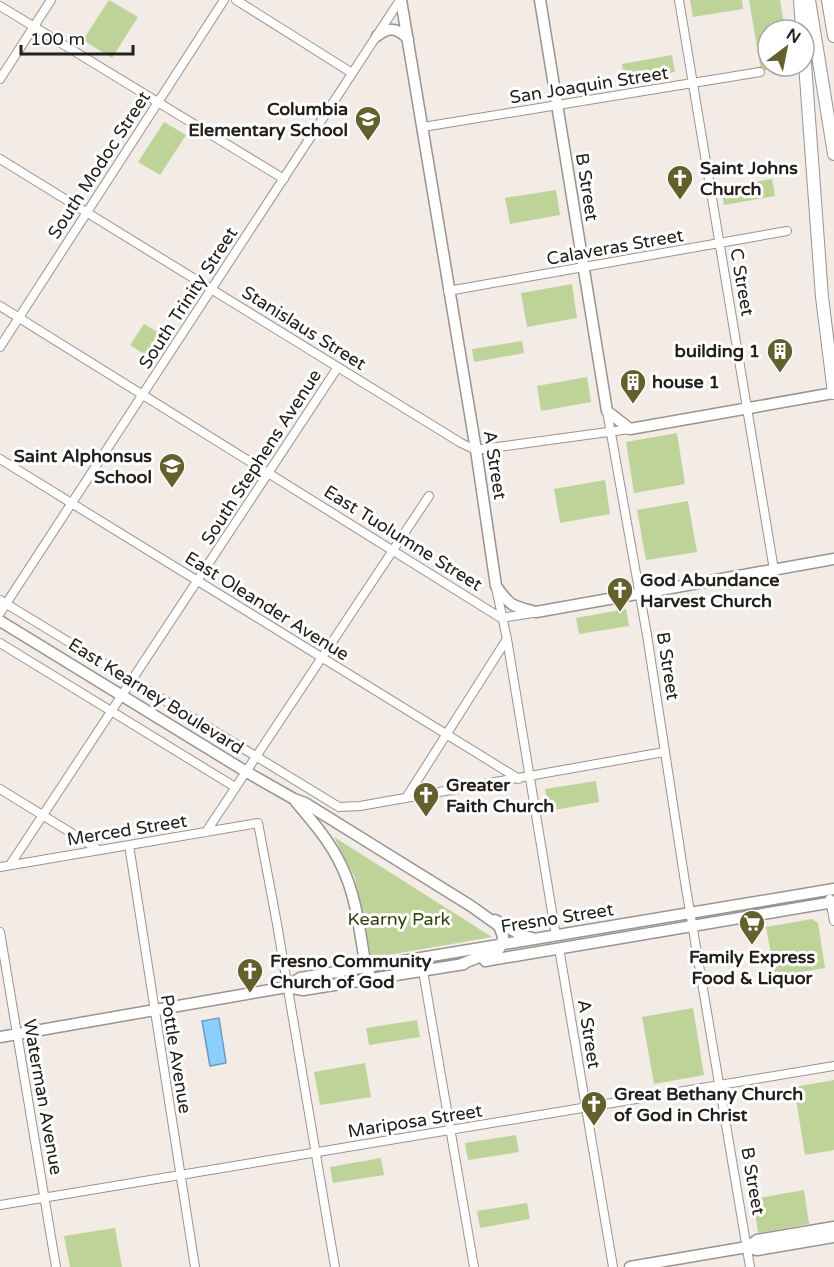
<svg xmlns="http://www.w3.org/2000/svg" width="834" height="1267" viewBox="0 0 834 1267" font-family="'Varela Round',sans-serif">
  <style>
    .green { fill: #bdd398 }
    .water { fill: #8ad0ff; stroke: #6b9bbc; stroke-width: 1.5 }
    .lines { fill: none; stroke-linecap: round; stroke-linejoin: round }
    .minor-casing { stroke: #9a938f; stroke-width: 10 }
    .major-casing { stroke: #9a938f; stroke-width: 13 }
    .highway-casing { stroke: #9a938f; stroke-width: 14 }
    .minor { stroke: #fff; stroke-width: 8 }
    .major { stroke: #fff; stroke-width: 10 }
    .highway { stroke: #fff; stroke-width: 12 }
    .labels { text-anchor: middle; stroke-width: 6; stroke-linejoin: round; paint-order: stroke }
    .street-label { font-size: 18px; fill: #22201e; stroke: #fff }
    .poi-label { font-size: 18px; font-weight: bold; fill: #22201e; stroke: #fff; text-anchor: start }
    .park-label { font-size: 18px; fill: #31400d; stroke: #fff }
  </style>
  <rect width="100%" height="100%" fill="#f3ebe6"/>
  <path class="green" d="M109,0L138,17L112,58L83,40Z
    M690,0H742L743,9L693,17Z
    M749,0H780L785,30H768V66L790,67L761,71Z
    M672,55L675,72L624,81L622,64Z
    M164,122L186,135L160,175L138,162Z
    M772,179L775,196L724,205L721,188Z
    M556,190L560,215L510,224L505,198Z
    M572,284L577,318L527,327L521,293Z
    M144,324L166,337L152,359L130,345Z
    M522,341L524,353L474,362L472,349Z
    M587,377L591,402L541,411L537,386Z
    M677,433L685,484L634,493L626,442Z
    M605,480L610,514L560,523L554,489Z
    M688,501L697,552L646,560L637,510Z
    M626,609L629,626L579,634L576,618Z
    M596,781L599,802L549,811L545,789Z
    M334,837L492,937L371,958L355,878Z
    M812,919L818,923L825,968L775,976L766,927Z
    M693,1008L704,1075L654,1084L642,1017Z
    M417,1020L420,1037L369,1045L366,1028Z
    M365,1063L371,1097L320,1105L314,1072Z
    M834,1080V1150L805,1155L794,1087Z
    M516,1135L519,1152L468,1160L465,1143Z
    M381,1158L384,1175L333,1183L330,1167Z
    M804,1190L809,1224L758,1233L753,1199Z
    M527,1203L530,1219L480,1228L477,1211Z
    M115,1228L122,1267H70L64,1236Z"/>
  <path class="water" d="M219,1018L226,1063L210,1066L202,1021Z"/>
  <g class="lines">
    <g class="minor-casing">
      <path id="minor" d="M236,0L352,73
        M679,0L774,570
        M0,6L284,179
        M0,79L51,0
        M423,127L760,72
        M0,159L461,443L476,450L630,429
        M448,291L787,231
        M0,306L501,618L533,613
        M0,347L224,0
        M607,411L647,635L685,882L750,1267
        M0,459L519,779
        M496,588L507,639L556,936
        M0,600L339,807L360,806L664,752
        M0,613L400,0
        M0,643L235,787
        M0,789L99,850
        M406,798L507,639
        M206,832L429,496
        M129,845L195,1267
        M10,865L338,367
        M0,867L258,823L277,924L335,1267
        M830,899L834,921
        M0,932L56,1267
        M559,948L613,1267
        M423,971L474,1267
        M0,1205L834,1066"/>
    </g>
    <g class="major-casing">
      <path id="major" d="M401,0L476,450L496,586C510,606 512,606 536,612L834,559
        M540,0L607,411L630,429L834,393
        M377,36C389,26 398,28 408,39
        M0,621L245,771L294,799L305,803L471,906L499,926L503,936L502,944L499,949L459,965
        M296,802C314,823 331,843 342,867C357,898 360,935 366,968L369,971
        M495,920L521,935L532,938
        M485,961L834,902
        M287,987L303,990L464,964
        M0,1037L287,987L300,978L834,889
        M747,1247L757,1250L834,1237
        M630,1267L747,1247L757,1240L834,1227"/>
    </g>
    <g class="highway-casing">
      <path id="highway" d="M800,0L802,30
        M809,0L834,154
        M828,0L834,36
        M804,50L822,297L834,393"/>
    </g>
    <use href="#minor" class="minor"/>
    <use href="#major" class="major"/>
    <use href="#highway" class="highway"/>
  </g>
  <defs>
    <g id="school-pin" transform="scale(1.35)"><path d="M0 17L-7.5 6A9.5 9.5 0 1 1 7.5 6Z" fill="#63602d" stroke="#fff"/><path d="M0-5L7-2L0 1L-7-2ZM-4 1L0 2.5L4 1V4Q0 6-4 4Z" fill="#fff"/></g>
    <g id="church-pin" transform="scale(1.35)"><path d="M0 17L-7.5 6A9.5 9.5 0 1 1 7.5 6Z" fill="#63602d" stroke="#fff"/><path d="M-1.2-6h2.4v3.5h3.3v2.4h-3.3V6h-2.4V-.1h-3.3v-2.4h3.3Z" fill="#fff"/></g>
    <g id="building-pin" transform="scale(1.35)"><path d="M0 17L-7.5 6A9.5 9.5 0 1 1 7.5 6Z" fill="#63602d" stroke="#fff"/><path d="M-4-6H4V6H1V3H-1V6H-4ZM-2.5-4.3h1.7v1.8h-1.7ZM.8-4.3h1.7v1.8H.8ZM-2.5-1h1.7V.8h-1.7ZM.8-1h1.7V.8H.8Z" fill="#fff"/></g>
    <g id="supermarket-pin" transform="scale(1.35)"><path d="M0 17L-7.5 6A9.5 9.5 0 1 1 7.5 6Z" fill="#63602d" stroke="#fff"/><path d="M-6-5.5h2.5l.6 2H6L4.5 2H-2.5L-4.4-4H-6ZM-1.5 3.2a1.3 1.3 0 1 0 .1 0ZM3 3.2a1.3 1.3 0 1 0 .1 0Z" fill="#fff"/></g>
  </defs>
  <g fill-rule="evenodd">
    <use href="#school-pin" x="368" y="119"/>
    <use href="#church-pin" x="680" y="178"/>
    <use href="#building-pin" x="780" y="351"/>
    <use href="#building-pin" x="633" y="382"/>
    <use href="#school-pin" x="172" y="466"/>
    <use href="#church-pin" x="620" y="590"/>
    <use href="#church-pin" x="426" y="795"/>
    <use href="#supermarket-pin" x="752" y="923"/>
    <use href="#church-pin" x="250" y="971"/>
    <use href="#church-pin" x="594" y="1104"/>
  </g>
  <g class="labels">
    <g class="street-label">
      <text transform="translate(589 85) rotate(-9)" y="6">San Joaquin Street</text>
      <text transform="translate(99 165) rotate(-57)" y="6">South Modoc Street</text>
      <text transform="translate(587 187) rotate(81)" y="6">B Street</text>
      <text transform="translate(615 247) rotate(-10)" y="6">Calaveras Street</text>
      <text transform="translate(742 282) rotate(80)" y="6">C Street</text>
      <text transform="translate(188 298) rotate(-57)" y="6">South Trinity Street</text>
      <text transform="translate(304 328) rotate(32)" y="6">Stanislaus Street</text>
      <text transform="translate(261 457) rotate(-57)" y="6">South Stephens Avenue</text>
      <text transform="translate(495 465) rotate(81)" y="6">A Street</text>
      <text transform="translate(403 538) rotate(32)" y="6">East Tuolumne Street</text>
      <text transform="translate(267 606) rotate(32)" y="6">East Oleander Avenue</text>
      <text transform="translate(668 666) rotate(81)" y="6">B Street</text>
      <text transform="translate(156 696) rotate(32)" y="6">East Kearney Boulevard</text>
      <text transform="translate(127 830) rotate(-9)" y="6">Merced Street</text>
      <text transform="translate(557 918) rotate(-9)" y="6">Fresno Street</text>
      <text transform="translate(589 1034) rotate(81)" y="6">A Street</text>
      <text transform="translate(176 1054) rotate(81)" y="6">Pottle Avenue</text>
      <text transform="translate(43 1097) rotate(80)" y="6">Waterman Avenue</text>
      <text transform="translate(415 1121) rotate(-9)" y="6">Mariposa Street</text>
      <text transform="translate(753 1181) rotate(80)" y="6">B Street</text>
    </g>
    <g class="poi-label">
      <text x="348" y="115" text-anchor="end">Columbia<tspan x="348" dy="21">Elementary School</tspan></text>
      <text x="700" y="174">Saint Johns<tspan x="700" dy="21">Church</tspan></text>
      <text x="760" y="357" text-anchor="end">building 1</text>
      <text x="652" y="388">house 1</text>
      <text x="152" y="462" text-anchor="end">Saint Alphonsus<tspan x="152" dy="21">School</tspan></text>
      <text x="640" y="586">God Abundance<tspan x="640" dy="21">Harvest Church</tspan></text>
      <text x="446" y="791">Greater<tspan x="446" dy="21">Faith Church</tspan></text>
      <text x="752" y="963" text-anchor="middle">Family Express<tspan x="752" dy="21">Food &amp; Liquor</tspan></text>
      <text x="270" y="967">Fresno Community<tspan x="270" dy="21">Church of God</tspan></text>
      <text x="614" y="1100">Great Bethany Church<tspan x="614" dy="21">of God in Christ</tspan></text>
    </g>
    <g class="park-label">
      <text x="399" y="925">Kearny Park</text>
    </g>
  </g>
  <g transform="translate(786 48) rotate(32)"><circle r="28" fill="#ffffff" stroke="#a7a6a5" stroke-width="1.5"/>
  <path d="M0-4.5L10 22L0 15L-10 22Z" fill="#63602d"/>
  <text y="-9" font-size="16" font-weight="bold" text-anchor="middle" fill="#22201e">N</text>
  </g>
  <path d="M21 45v9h112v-9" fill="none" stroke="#22201e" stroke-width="3"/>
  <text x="30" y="45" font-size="18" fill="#22201e" stroke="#ffffff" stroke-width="4.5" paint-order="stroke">100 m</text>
</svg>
